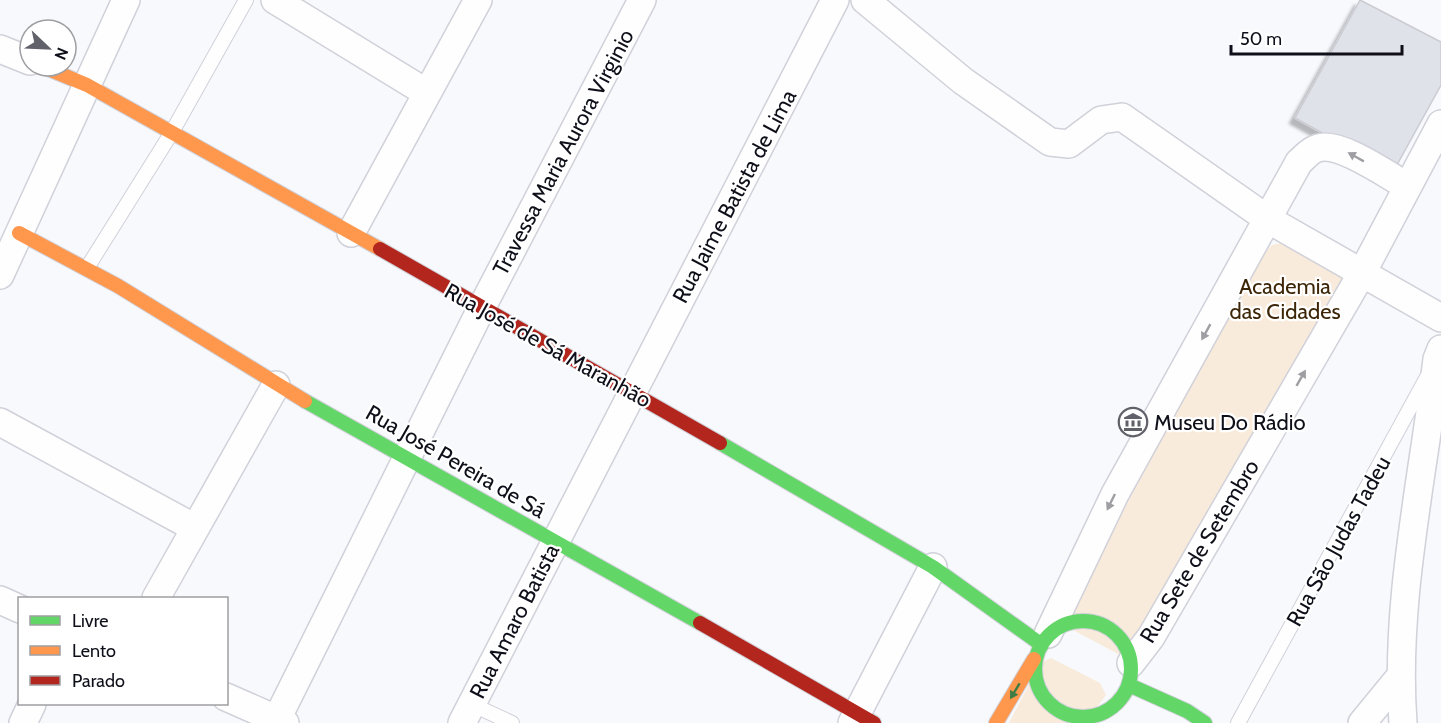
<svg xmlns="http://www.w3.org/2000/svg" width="1441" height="723" viewBox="0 0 1441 723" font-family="Cabin,sans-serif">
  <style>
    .green { fill: #f9ebdb }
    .building { fill: #e0e2e9; stroke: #cbccd3; stroke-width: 1.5; filter: url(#shadow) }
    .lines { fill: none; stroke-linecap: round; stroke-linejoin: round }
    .lane-casing { stroke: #d0d1d9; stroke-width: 16 }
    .street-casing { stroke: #d0d1d9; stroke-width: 30 }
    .fast-casing { stroke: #d0d1d9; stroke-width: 16 }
    .slow-casing { stroke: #d0d1d9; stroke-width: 16 }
    .jam-casing { stroke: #d0d1d9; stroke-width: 16 }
    .lane { stroke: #fefeff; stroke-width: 14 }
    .street { stroke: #fefeff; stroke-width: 27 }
    .fast { stroke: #63d668; stroke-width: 14 }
    .slow { stroke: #ff974d; stroke-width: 14 }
    .jam { stroke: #b3261e; stroke-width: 14 }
    .oneway { fill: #9e9ea3 }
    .oneway2 { fill: #3d7c44 }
    .labels { text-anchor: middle; stroke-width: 4.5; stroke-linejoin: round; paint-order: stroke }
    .street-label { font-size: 22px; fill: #0e0f19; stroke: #fff }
    .park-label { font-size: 22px; fill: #3d2607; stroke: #fff }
    .poi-label { font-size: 22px; fill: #0e0f19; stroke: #fff; text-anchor: start }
  </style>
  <defs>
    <filter id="shadow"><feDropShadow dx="-5.5" dy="5.5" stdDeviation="1.5" flood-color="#0004"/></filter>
  </defs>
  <rect width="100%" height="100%" fill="#f8f9fd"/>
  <path class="green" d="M1288,242L1344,278L1132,650L1120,655L1071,629L1067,616L1255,263L1272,245Z
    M1051,658L1100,683L1106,695L1085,723H1009L1040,663Z"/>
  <path class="building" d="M1360,0L1441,42V85L1393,172L1295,118Z"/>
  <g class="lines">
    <g class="lane-casing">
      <path id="lane" d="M87,268L172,132L246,0
        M471,704L512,723
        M1238,723L1427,377"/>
    </g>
    <g class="street-casing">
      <path id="street" d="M275,0L427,93
        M865,0L963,81L1050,142L1069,144L1101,120L1122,117L1269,220L1441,318
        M0,49L30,61
        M351,233L478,0
        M0,275L126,0
        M0,422L195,528
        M156,598L276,385
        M0,600L20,609
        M1048,634L1115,494L1299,162C1305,157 1310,150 1318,148C1340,141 1387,175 1407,186
        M1131,663L1151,637L1362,273L1441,124
        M226,697L285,723
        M23,723L32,704
        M275,723L482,307L642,0
        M462,723L835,0
        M852,723L933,567
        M1362,723L1399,678
        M1403,723C1394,602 1423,479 1437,359L1441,349"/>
    </g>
    <g class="fast-casing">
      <path id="fast" d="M305,401L700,623
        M720,443L933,567L1042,645
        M1035 669a48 48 0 1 1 96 0a48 48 0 1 1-96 0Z
        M1129,685L1187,711L1205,723"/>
    </g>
    <g class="slow-casing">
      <path id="slow" d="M41,66L87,85L380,249
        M19,233L118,286L305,401
        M996,723L1034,659"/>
    </g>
    <g class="jam-casing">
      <path id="jam" d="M380,249L720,443
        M700,623L874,723"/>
    </g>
    <use href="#lane" class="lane"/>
    <use href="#street" class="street"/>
    <use href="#fast" class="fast"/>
    <use href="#slow" class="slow"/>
    <use href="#jam" class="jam"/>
  </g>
  <defs><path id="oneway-solid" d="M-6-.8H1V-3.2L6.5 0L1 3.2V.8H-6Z" transform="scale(1.5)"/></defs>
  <g class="oneway">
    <use href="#oneway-solid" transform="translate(1356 157) rotate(-151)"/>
    <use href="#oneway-solid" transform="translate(1206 332) rotate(119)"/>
    <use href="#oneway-solid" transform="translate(1301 378) rotate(-60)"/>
    <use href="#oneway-solid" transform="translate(1111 502) rotate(116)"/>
  </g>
  <use class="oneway2" href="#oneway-solid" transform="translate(1015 691) rotate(121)"/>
  <defs>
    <g id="museum-ring" transform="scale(1.5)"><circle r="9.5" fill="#fff" stroke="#606169" stroke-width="1.5"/><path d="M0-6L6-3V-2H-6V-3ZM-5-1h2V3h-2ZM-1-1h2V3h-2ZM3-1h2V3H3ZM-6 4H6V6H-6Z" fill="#606169"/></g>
  </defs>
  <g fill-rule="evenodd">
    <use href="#museum-ring" x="1133" y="422"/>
  </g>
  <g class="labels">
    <g class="street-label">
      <text transform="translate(563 152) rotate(-62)" y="8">Travessa Maria Aurora Virginio</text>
      <text transform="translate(734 196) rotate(-62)" y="8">Rua Jaime Batista de Lima</text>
      <text transform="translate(548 345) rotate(29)" y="8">Rua José de Sá Maranhão</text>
      <text transform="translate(456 461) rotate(30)" y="8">Rua José Pereira de Sá</text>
      <text transform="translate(1338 541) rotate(-61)" y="8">Rua São Judas Tadeu</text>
      <text transform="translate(1199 551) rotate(-59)" y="8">Rua Sete de Setembro</text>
      <text transform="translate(514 621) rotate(-63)" y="8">Rua Amaro Batista</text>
    </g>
    <g class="park-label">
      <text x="1285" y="294">Academia<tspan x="1285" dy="25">das Cidades</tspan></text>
    </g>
    <g class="poi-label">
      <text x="1154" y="430">Museu Do Rádio</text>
    </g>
  </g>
  <rect x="18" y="597" width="210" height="108" fill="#ffffff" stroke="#9f9fa3" stroke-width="1.5"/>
  <rect x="30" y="616" width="30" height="9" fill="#63d668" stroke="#9f9fa3" stroke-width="1.5"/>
  <text x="72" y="627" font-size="18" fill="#0e0f19">Livre</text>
  <rect x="30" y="646" width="30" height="9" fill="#ff974d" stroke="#9f9fa3" stroke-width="1.5"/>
  <text x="72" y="657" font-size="18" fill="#0e0f19">Lento</text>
  <rect x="30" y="676" width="30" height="9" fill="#b3261e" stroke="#9f9fa3" stroke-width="1.5"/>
  <text x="72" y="687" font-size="18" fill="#0e0f19">Parado</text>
  <g transform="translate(48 48) rotate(113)"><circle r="28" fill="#ffffff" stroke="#9f9fa3" stroke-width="1.5"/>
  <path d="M0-4.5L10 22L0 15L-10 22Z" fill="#606169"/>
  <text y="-9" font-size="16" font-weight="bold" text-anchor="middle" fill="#0e0f19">N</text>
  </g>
  <path d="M1231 45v9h171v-9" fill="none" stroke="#0e0f19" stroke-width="3"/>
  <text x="1240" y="45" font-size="18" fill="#0e0f19" stroke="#ffffff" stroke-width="4.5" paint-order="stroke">50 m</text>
</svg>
